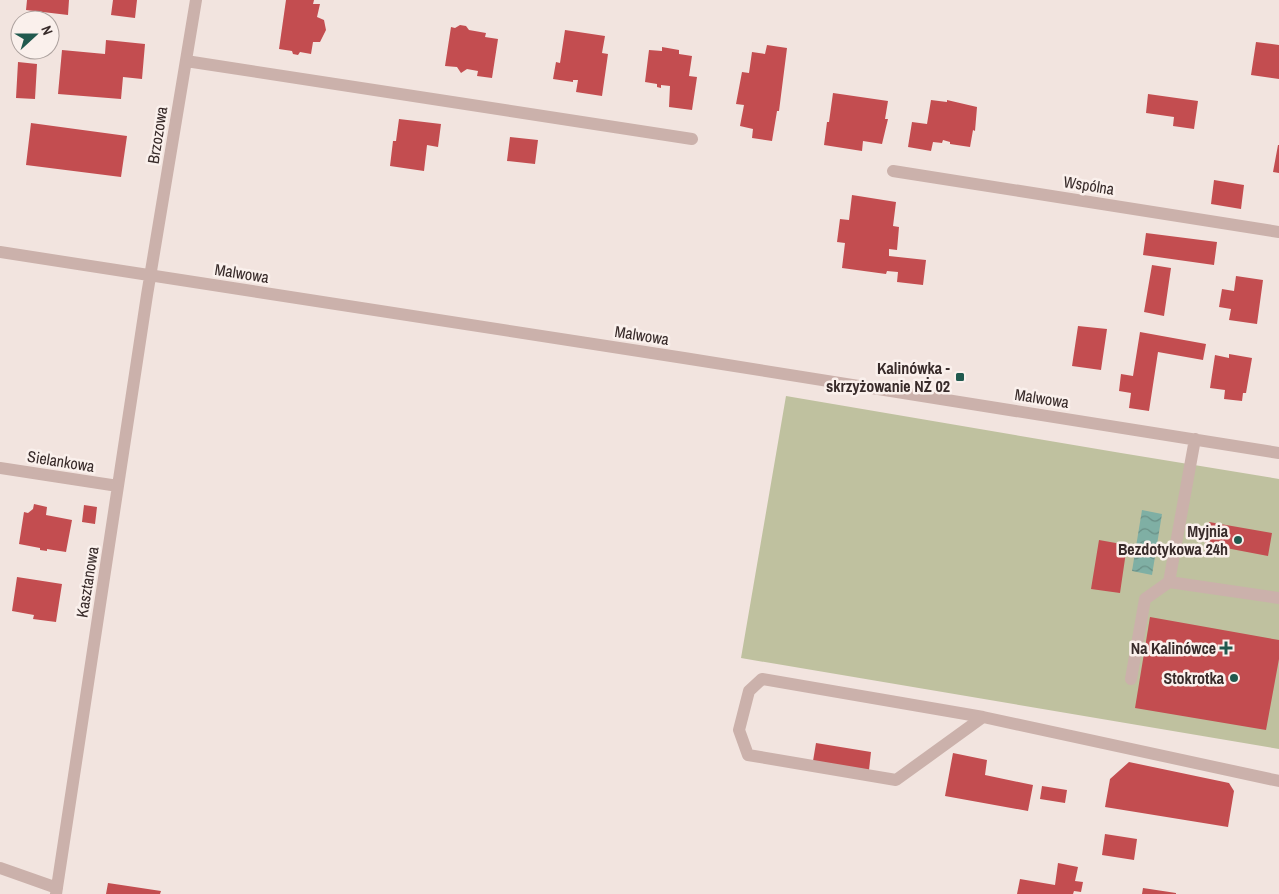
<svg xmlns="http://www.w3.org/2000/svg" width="1279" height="894" viewBox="0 0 1279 894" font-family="'Archivo Narrow',sans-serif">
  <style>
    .grass { fill: #bfc19f }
    .water { fill: url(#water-waves) }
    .building { fill: #c34d50 }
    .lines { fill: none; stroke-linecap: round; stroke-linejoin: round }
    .minor { stroke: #cbb1ab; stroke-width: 12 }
    .poi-dot { fill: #20594e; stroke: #faf0ec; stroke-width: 2 }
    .labels { text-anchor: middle; stroke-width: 5; stroke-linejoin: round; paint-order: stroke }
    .street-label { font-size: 16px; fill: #382b2a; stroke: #faf0ec }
    .poi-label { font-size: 16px; font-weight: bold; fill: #382b2a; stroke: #faf0ec; text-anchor: end }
  </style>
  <defs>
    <pattern id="water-waves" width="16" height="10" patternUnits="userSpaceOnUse" patternTransform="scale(1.25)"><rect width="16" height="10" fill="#7fafa4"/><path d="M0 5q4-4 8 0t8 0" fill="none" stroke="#698f86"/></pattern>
  </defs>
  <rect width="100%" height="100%" fill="#f2e4df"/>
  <path class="grass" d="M786,396L1121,453L1279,479V749L741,658Z"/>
  <path class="water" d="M1142,510L1162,514L1152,575L1132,571Z"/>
  <path class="building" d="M27,0H69L68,15L26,10Z
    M113,0H137L135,18L111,15Z
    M286,0H314L313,4H320L317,17L324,20L326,30L320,42H313L311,54L300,52L298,55L293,54L292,51L279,49Z
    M460,25L466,26L469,30L486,33L485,37L498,39L492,78L477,76L478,71L467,69L461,73L457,67L445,66L451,27L455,28Z
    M565,30L605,36L602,53L608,54L602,96L576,92L578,80H573V82L553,79L556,62L560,63Z
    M106,40L145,44L142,79L123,77L121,99L58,94L62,50L105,54Z
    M1256,42L1279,45V79L1251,75Z
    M767,45L787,48L779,111H777L772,141L752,138L753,129L740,126L744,105L736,104L742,72L749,73L752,52L765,54Z
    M662,47L679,50V54L692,56L689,76L697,77L692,110L669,107L670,86L661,85V88L657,87V84L645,82L649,50L662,51Z
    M18,62L37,64L35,99L16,98Z
    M833,93L888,101L885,119H888L882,144L863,141L862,151L824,145L827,122H829Z
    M1148,94L1198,101L1194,129L1173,126L1174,117L1146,113Z
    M931,100L947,102V100L977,107L975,131L973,130L970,147L950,144V142L943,140L942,143L933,142L931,151L908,147L912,122L927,124Z
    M399,119L441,124L438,147L427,145L424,171L390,166L393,141H396Z
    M31,123L127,136L121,177L26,165Z
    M510,137L538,140L535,164L507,161Z
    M1278,145H1279V173L1273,172Z
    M1214,180L1244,185L1241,209L1211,204Z
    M852,195L896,202L893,226L899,227L897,250L889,249V256L926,260L923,285L897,282L898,272L887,271L886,274L842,268L845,243L837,242L840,219L849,220Z
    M1146,233L1217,242L1214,265L1143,255Z
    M1152,265L1171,268L1164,316L1144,312Z
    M1236,276L1263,280L1257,324L1229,320L1231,309L1219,307L1222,289L1234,291Z
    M1078,326L1107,329L1101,370L1072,366Z
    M1140,332L1206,344L1203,360L1158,352L1149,411L1129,408L1131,393L1119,391L1121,374L1133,376Z
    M1229,354L1252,358L1246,393H1243L1242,401L1224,399L1225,390L1210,388L1215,355L1229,358Z
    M34,504L47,507L46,515L72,520L66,552L47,549V551L40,550V548L19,544L24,512L28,513L33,509Z
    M84,505L97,507L95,524L82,522Z
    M1209,522L1272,533L1268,556L1205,544Z
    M1099,540L1127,545L1120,593L1091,589Z
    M17,577L62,584L56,622L33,619L34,615L12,611Z
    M1150,617L1279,640V659L1266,730L1135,708Z
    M816,743L871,752L869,770L813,761Z
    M953,753L987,760L985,775L1033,785L1028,811L945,796Z
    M1129,762L1229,783L1234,791L1228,827L1105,807L1110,779Z
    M1042,786L1067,790L1065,803L1040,799Z
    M1105,834L1137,839L1134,860L1102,855Z
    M1058,863L1078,867L1075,881L1083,882L1081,892L1074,891L1073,894H1017L1020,879L1055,885Z
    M108,883L161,891L160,894H106Z
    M1143,888L1176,893V894H1142Z"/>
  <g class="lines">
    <path class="minor" d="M186,61L692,139
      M893,171L1279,232
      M0,252L684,358L1279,453
      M1195,439L1169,582L1279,598
      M0,468L118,486
      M1131,679L1145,599L1169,582
      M983,717L896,780L748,755L739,730L749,691L762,679L983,717L1279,781
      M0,868L57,888
      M56,894L147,295L196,0"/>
  </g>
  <g class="poi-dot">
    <rect x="955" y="372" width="10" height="10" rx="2.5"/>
    <circle cx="1238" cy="540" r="5"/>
    <path d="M1223.5 640.5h5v5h5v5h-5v5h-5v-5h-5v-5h5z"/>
    <circle cx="1234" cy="678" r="5"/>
  </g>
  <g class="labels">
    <g class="street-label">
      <text transform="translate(157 135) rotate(-81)" y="6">Brzozowa</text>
      <text transform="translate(1089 185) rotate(9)" y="6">Wspólna</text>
      <text transform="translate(242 273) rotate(9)" y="6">Malwowa</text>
      <text transform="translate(642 335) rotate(9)" y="6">Malwowa</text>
      <text transform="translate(1042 398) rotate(9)" y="6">Malwowa</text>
      <text transform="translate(61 461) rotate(9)" y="6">Sielankowa</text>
      <text transform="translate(87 582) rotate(-81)" y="6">Kasztanowa</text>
    </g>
    <g class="poi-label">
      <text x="950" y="374">Kalinówka -<tspan x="950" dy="18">skrzyżowanie NŻ 02</tspan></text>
      <text x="1228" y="537">Myjnia<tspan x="1228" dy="18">Bezdotykowa 24h</tspan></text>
      <text x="1216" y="654">Na Kalinówce</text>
      <text x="1224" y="684">Stokrotka</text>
    </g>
  </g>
  <g transform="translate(35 35) rotate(69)"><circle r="24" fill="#faf0ec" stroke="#aca19e"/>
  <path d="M0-4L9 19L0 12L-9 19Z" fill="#20594e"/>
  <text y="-8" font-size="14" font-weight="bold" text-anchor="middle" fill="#382b2a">N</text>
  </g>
</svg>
